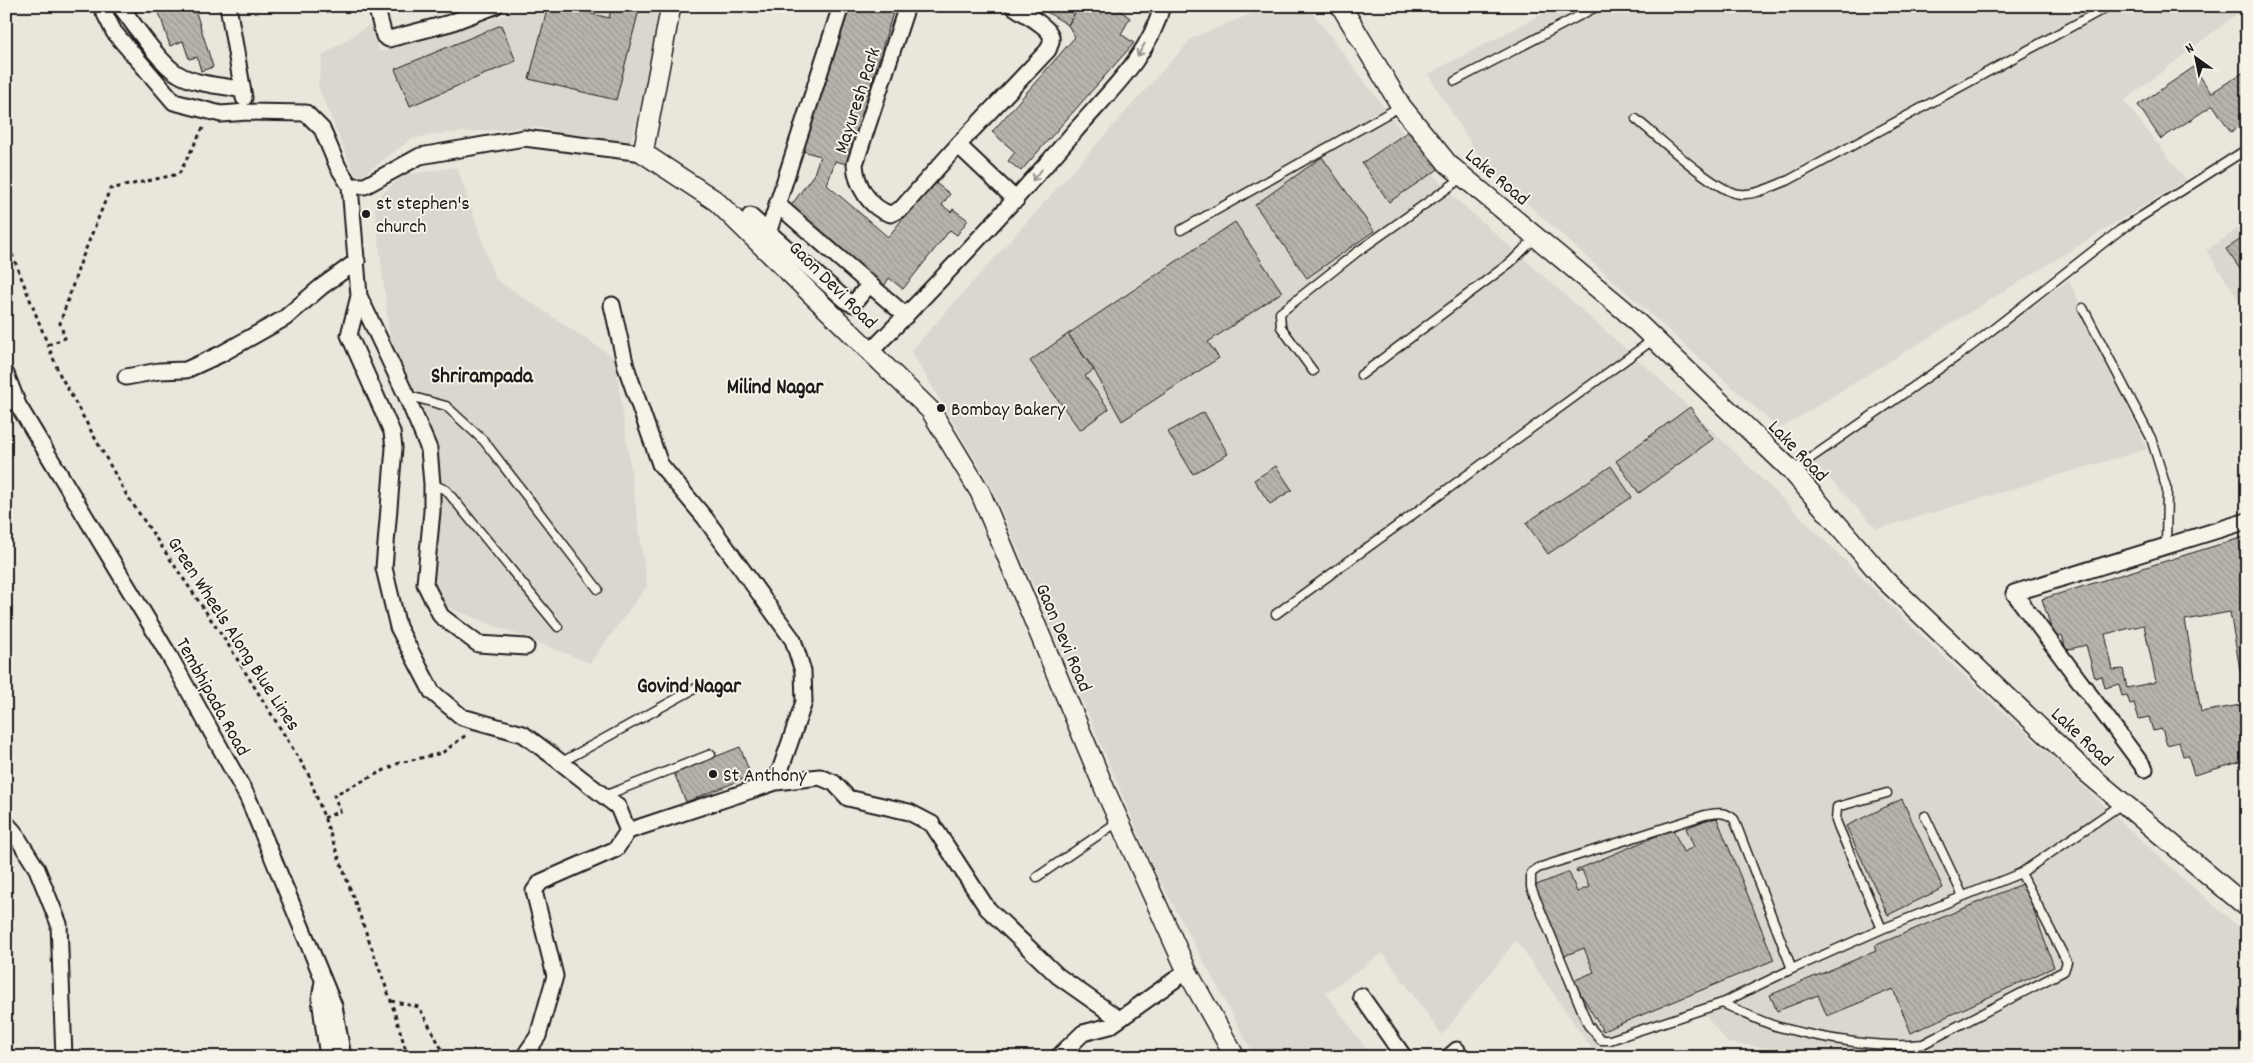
<svg xmlns="http://www.w3.org/2000/svg" width="2253" height="1063" viewBox="0 0 2253 1063" font-family="Dekko,sans-serif">
  <style>
    .built { fill: #dad7ce }
    .building { fill: url(#building-back-hatch); stroke: #1c1c1c; fill-rule: evenodd }
    .lines { fill: none; stroke-linecap: round; stroke-linejoin: round }
    .service-casing { stroke: #1c1c1c; stroke-width: 11 }
    .minor-casing { stroke: #1c1c1c; stroke-width: 19 }
    .tertiary-casing { stroke: #1c1c1c; stroke-width: 22 }
    .path { stroke: #1c1c1c; stroke-width: 3; stroke-dasharray: 4 4; stroke-linecap: butt }
    .service { stroke: #f7f3e8; stroke-width: 8 }
    .minor { stroke: #f7f3e8; stroke-width: 15 }
    .tertiary { stroke: #f7f3e8; stroke-width: 19 }
    .path-bridge { stroke: #1c1c1c; stroke-width: 3; stroke-dasharray: 4 4; stroke-linecap: butt }
    .oneway { stroke: #94928c }
    .poi-dot { fill: #1c1c1c; stroke: #f7f3e8; stroke-width: 2 }
    .labels { text-anchor: middle; stroke-width: 4; stroke-linejoin: round; paint-order: stroke }
    .street-label { font-size: 20px; fill: #1c1c1c; stroke: #f7f3e8 }
    .poi-label { font-size: 20px; fill: #1c1c1c; stroke: #f7f3e8; text-anchor: start }
    .neighbourhood-label { font-size: 21px; font-weight: bold; fill: #1c1c1c; stroke: #f7f3e8 }
  </style>
  <defs>
    <pattern id="building-back-hatch" width="6" height="6" patternUnits="userSpaceOnUse" patternTransform="scale(1.25)"><rect width="6" height="6" fill="#b6b4ac"/><path d="M-1 5l2 2M0 0l6 6M5-1l2 2" fill="none" stroke="#9c9a93"/></pattern>
  </defs>
  <rect width="100%" height="100%" fill="#eae6dc"/>
  <filter id="ink" filterUnits="userSpaceOnUse"><feTurbulence type="fractalNoise" baseFrequency=".02" numOctaves="2"/><feDisplacementMap in="SourceGraphic" scale="10" xChannelSelector="R" yChannelSelector="G"/><feConvolveMatrix kernelMatrix="1 2 1 2 8 2 1 2 1" color-interpolation-filters="sRGB"/></filter>
  <g filter="url(#ink)">
    <path class="built" d="M536,6H668L631,140L616,146L537,127L436,134L411,139L362,176L354,173L318,86L323,55L371,24L380,52Z
      M1270,6L1312,12L1447,191L1661,380L1928,642L2180,876L2247,934V1057H1844L1728,1043L1705,1015L1592,1049L1516,940L1442,1035L1383,953L1326,993L1372,1057H1255L1153,867L992,488L911,351L1192,38Z
      M1558,6H2247L2124,101L2186,180L1779,429L1484,165L1428,74Z
      M457,167L495,279L615,358L647,586L590,663L432,601L437,466L390,339L374,200L404,175Z
      M2247,223V312L2206,250Z
      M2069,280L2147,449L1877,529L1809,457Z"/>
    <path class="building" d="M157,6H194L213,67L201,71L197,57L189,59L183,41L170,46Z
      M548,6H560L609,18L612,6H640L616,100L529,79Z
      M848,6H895L847,164L835,161L827,185L888,237L933,181L950,194L942,205L951,212L953,209L968,220L957,235L950,230L903,289L889,278L883,288L790,207L814,174L820,156L803,151Z
      M1037,6H1079L1068,25Z
      M1079,6H1115L1130,18L1121,34L1134,43L1021,171L1008,161L1015,152L992,132L1075,37L1068,25Z
      M501,25L516,61L410,106L395,69Z
      M2247,26V43L2239,31Z
      M2194,67L2211,93L2247,70V121L2231,132L2213,105L2161,139L2138,105Z
      M1413,128L1440,168L1389,202L1362,163Z
      M1322,157L1374,231L1307,278L1255,205Z
      M1235,222L1282,292L1208,342L1219,358L1122,421L1094,370L1068,334Z
      M2247,235V279L2226,249Z
      M1068,334L1094,370L1085,376L1109,409L1080,430L1030,361Z
      M1690,407L1713,439L1639,493L1616,461Z
      M1204,412L1228,454L1193,474L1168,432Z
      M1276,466L1292,490L1270,504L1254,480Z
      M1611,466L1632,497L1548,554L1526,523Z
      M2247,536V760L2194,775L2188,755L2183,756L2179,742L2167,745L2162,729L2153,731L2149,717L2139,719L2134,703L2130,704L2127,695L2122,696L2119,684L2105,688L2102,676L2095,678L2086,645L2066,650L2062,635L2054,637L2042,599ZM2230,612L2246,704L2201,712L2185,620ZM2144,625L2156,682L2127,688L2123,669L2113,670L2105,634Z
      M740,747L751,776L686,802L674,773Z
      M1902,799L1943,888L1888,915L1846,826Z
      M1716,816L1774,960L1603,1031L1573,981L1594,972L1584,948L1564,956L1534,886L1569,872L1577,892L1589,887L1582,870L1577,872L1576,870L1673,829L1683,852L1694,847L1686,828Z
      M2024,883L2054,967L1911,1033L1893,989L1827,1016L1818,995L1777,1011L1770,995L1876,951L1874,946Z"/>
    <g class="lines">
      <g class="service-casing">
        <path id="service" d="M1455,81L1598,6
          M1636,119C1658,137 1709,185 1734,193C1752,198 1773,186 1789,180L2109,6
          M1181,230L1401,106
          M2083,308L2151,438L2167,490L2166,546
          M1313,371L1281,327L1280,313L1357,252L1462,178
          M1361,375L1511,262L1536,237
          M406,395L446,406L484,441L598,589
          M1792,471L1965,351L2120,230L2247,149
          M432,484L446,490L558,627
          M1276,614L1654,339
          M560,763L696,688
          M604,796L711,754
          M1925,816L1963,896
          M1037,877L1119,821
          M1882,929L1836,821L1837,807L1887,793
          M1792,969L1734,819C1724,811 1717,813 1705,815L1538,868L1531,873V887L1588,1025L1601,1040H1610L1722,1003L1792,969L1882,929L2021,873L2122,804
          M1722,1003C1741,1011 1760,1022 1779,1027C1820,1038 1881,1049 1923,1044L2064,971L2067,962L2021,873"/>
      </g>
      <g class="minor-casing">
        <path id="minor" d="M101,6L114,32L174,102L221,114L247,112L306,113L322,129L338,167L350,186L359,296L349,335L392,432L394,448L384,568L398,627L432,692L462,717L523,734L550,754L618,807L628,831
          M120,6C134,24 160,64 178,74C196,85 222,85 242,90
          M228,6L244,98
          M376,6L384,36L389,39L450,23L495,6
          M907,6L855,164C856,185 870,209 891,214L902,208L958,145
          M1013,6C1022,13 1045,24 1050,34C1053,39 1050,45 1048,50L958,145L1016,200
          M350,186H365L420,156L524,138L643,153
          M777,204L906,316
          M750,216L848,302L853,304L870,284
          M764,246L841,6
          M359,296L406,395L429,449L432,484V511L425,584L441,616L478,644L526,647
          M612,305L626,367L660,464L705,518L793,640L803,671L804,702L776,782L628,831
          M870,352C941,280 1010,207 1076,130C1108,93 1150,55 1162,6
          M6,374L18,405L170,657L248,798L334,1006L343,1057
          M126,377L159,371L186,370L221,354L285,318L321,287L357,261
          M2145,769L2014,593L2247,521
          M776,782L820,777L834,783L848,798L909,812L932,824L987,908L1058,976L1119,1019
          M6,823L14,832L37,869L59,924L64,1057
          M323,981L320,999L328,1057
          M1361,996L1404,1057
          M525,1055L538,1036L555,976L534,891L541,882L616,849L628,831
          M1058,1057L1083,1033L1110,1026L1187,971
          M1449,1057L1457,1050"/>
      </g>
      <g class="tertiary-casing">
        <path id="tertiary" d="M671,6L643,153L716,201L931,411L980,492L1106,792L1187,971L1235,1057
          M1341,6L1401,106L1448,164L1624,310L1792,471L1885,580L2085,771L2247,907"/>
      </g>
      <path class="path" d="M6,239L59,373L126,494L229,646L308,773L391,1001L408,1057
        M48,345L65,338L60,323L81,261L110,189L179,174L204,126
        M324,818L340,811L334,795L399,763L442,753L466,735
        M391,1001L419,1007L446,1057
        M416,1052L417,1057"/>
      <use href="#service" class="service"/>
      <use href="#minor" class="minor"/>
      <use href="#tertiary" class="tertiary"/>
      <path class="path-bridge" d="M398,1057L416,1052"/>
    </g>
    <defs><path id="oneway-shaft" d="M-6 0H5M1.5-3L5.5 0L1.5 3" fill="none" stroke-width="1.6" stroke-linecap="round" stroke-linejoin="round" transform="scale(1.25)"/></defs>
    <g class="oneway">
      <use href="#oneway-shaft" transform="translate(1141 50) rotate(120)"/>
      <use href="#oneway-shaft" transform="translate(1037 175) rotate(131)"/>
    </g>
  </g>
  <g class="poi-dot">
    <circle cx="366" cy="214" r="5"/>
    <circle cx="941" cy="408" r="5"/>
    <circle cx="713" cy="774" r="5"/>
  </g>
  <g class="labels">
    <g class="street-label">
      <text transform="translate(856 100) rotate(-72)" y="7">Mayuresh Park</text>
      <text transform="translate(1498 176) rotate(40)" y="7">Lake Road</text>
      <text transform="translate(834 284) rotate(45)" y="7">Gaon Devi Road</text>
      <text transform="translate(1799 450) rotate(46)" y="7">Lake Road</text>
      <text transform="translate(235 633) rotate(57)" y="7">Green Wheels Along Blue Lines</text>
      <text transform="translate(1065 637) rotate(67)" y="7">Gaon Devi Road</text>
      <text transform="translate(214 696) rotate(61)" y="7">Tembhipada Road</text>
      <text transform="translate(2083 736) rotate(43)" y="7">Lake Road</text>
    </g>
    <g class="poi-label">
      <text x="376" y="209">st stephen's<tspan x="376" dy="23">church</tspan></text>
      <text x="951" y="415">Bombay Bakery</text>
      <text x="723" y="781">St Anthony</text>
    </g>
    <g class="neighbourhood-label">
      <text x="482" y="382">Shrirampada</text>
      <text x="775" y="393">Milind Nagar</text>
      <text x="689" y="692">Govind Nagar</text>
    </g>
  </g>
  <rect width="2253" height="1063" fill="none" stroke="#f7f3e8" stroke-width="25"/>
  <rect x="12" y="12" width="2228" height="1038" fill="none" stroke="#1c1c1c" stroke-width="2" filter="url(#ink)"/>
  <g transform="translate(2196 58) rotate(327)" stroke="#f7f3e8" stroke-width="4" paint-order="stroke">
  <path d="M0-4L9 19L0 12L-9 19Z" fill="#1c1c1c"/>
  <text y="-8" font-size="14" font-weight="bold" text-anchor="middle" fill="#1c1c1c">N</text>
  </g>
</svg>
